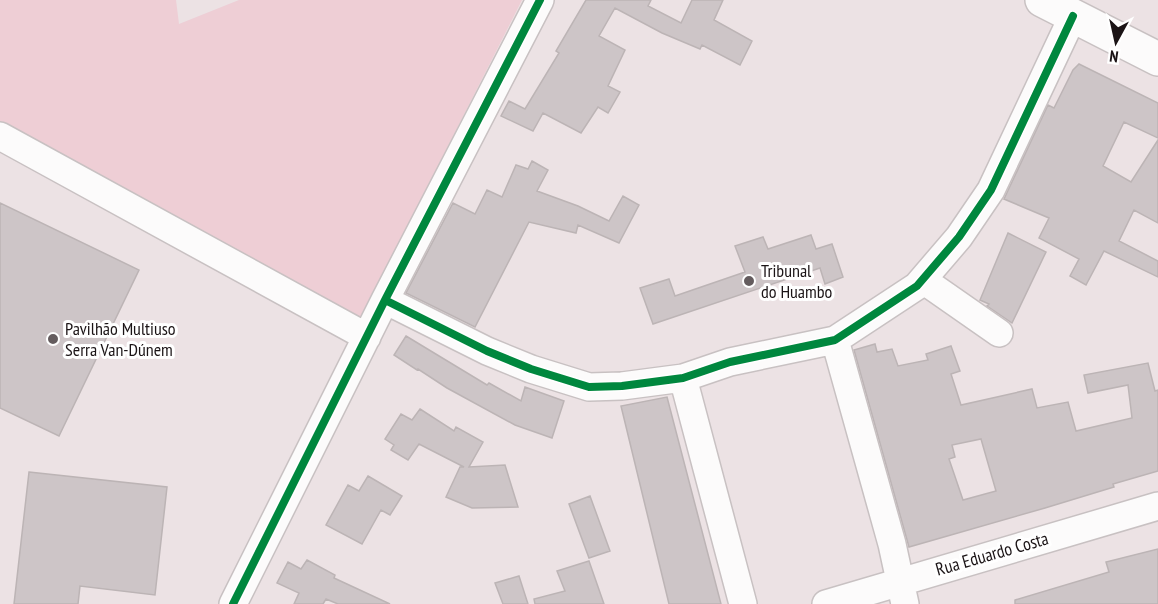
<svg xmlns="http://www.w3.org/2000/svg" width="1158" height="604" viewBox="0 0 1158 604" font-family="'PT Sans Narrow',sans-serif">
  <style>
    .green { fill: #eeced5 }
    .building { fill: #cdc5c7; stroke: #bcb4b5; stroke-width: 1.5; fill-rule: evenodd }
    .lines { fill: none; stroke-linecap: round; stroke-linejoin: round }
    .minor-casing { stroke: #c8c1c2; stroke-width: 30 }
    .major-casing { stroke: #c8c1c2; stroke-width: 36 }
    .minor { stroke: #fcfbfb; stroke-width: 27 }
    .major { stroke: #fcfbfb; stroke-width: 33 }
    .cycleway-casing { stroke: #fff; stroke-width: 11 }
    .cycleway { stroke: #00873e; stroke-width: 8 }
    .poi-dot { fill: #645c5e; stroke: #fff; stroke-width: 2 }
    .labels { text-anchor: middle; stroke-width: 6; stroke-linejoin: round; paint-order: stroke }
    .poi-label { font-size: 18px; fill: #1b1416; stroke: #fff; text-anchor: start }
    .street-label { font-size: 18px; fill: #1b1416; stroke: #fff }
  </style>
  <rect width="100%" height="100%" fill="#ece2e4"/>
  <path class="green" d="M0,0H176L179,24L239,0H522L361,318L0,125Z"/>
  <path class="building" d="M586,0H651L648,6L681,23L692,0H723L714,20L752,41L740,65L702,45L700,49L662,33L615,8L599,36L625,50L608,86L620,92L608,113L598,107L581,133L543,113L533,131L501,116L509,101L525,109L559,53L556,51Z
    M1079,64L1158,103V138L1124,122L1103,166L1131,182L1158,140V223L1134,210L1119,241L1158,261V277L1104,251L1086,285L1070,276L1079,259L1039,238L1049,218L1004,199L1048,105L1054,108L1073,70Z
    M532,161L548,170L537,191L578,206L609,221L623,196L639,205L619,243L578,225L576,233L529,222L475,327L406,293L453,203L475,214L487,190L502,197L516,165L528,169Z
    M0,203L139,270L59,436L0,408Z
    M1008,233L1046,252L1012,323L987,306L989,304L980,300Z
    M811,235L816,249L832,244L843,277L825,284L820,268L653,324L640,288L669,279L675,296L745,272L735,246L763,237L768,249Z
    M406,336L487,385L489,383L521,401L525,387L564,401L552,438L515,425L447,388L418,369L417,370L394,355Z
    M875,344L877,352L892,349L898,366L928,360L926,354L951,346L960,371L951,374L961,405L1032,389L1037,408L1068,402L1076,431L1132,418L1128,385L1088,393L1084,375L1148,363L1155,391L1158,390V471L1113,484L1114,487L1045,508L909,547L854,350ZM981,439L996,491L963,500L949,459L955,457L952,445Z
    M667,397L721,604H669L621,406Z
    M420,409L454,431L456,427L483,442L469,467L505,465L518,507L472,508L446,497L460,467H464L419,444L408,460L391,450L394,445L385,439L401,414L412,420Z
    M29,472L167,487L155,595L80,586L78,604H14Z
    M368,476L402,496L390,515L381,510L362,544L326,525L348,485L359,491Z
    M590,496L610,551L589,558L569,504Z
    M1158,549V604H1015V600L1109,572L1106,562Z
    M307,560L335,575L334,578L390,604H338L326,599L323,604H294L299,593L277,583L288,562L301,569Z
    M589,561L604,604H535L534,599L565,591L557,571Z
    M519,576L528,604H503L495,583Z"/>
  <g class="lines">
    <g class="minor-casing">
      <path id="minor" d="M0,136L367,337
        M923,280L999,333
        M385,300L487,351L531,369L589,387L622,386L683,378L730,362L835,340L917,286L959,237L991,190L1073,16
        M835,340L892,544L905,604
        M683,378L743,604
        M233,604L385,300L540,0
        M826,604L1158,506"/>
    </g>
    <g class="major-casing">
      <path id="major" d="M1042,0L1158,59"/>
    </g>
    <use href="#minor" class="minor"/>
    <use href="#major" class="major"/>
    <g class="cycleway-casing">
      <path id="cycleway" d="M385,300L487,351L531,369L589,387L622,386L683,378L730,362L835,340L917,286L959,237L991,190L1073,16
        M233,604L385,300L540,0"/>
    </g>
    <use href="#cycleway" class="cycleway"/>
  </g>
  <g class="poi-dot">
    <circle cx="749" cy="281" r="6"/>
    <circle cx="53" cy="339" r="6"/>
  </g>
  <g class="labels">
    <g class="poi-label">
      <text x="761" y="277">Tribunal<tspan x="761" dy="21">do Huambo</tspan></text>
      <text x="65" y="335">Pavilhão Multiuso<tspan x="65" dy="21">Serra Van-Dúnem</tspan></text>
    </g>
    <g class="street-label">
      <text transform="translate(992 554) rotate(-16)" y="6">Rua Eduardo Costa</text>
    </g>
  </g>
  <g transform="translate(1116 42) rotate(188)" stroke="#ffffff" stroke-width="4.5" paint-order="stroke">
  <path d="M0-4.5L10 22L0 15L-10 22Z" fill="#1b1416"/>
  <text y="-9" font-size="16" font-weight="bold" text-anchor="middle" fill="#1b1416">N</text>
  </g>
</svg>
